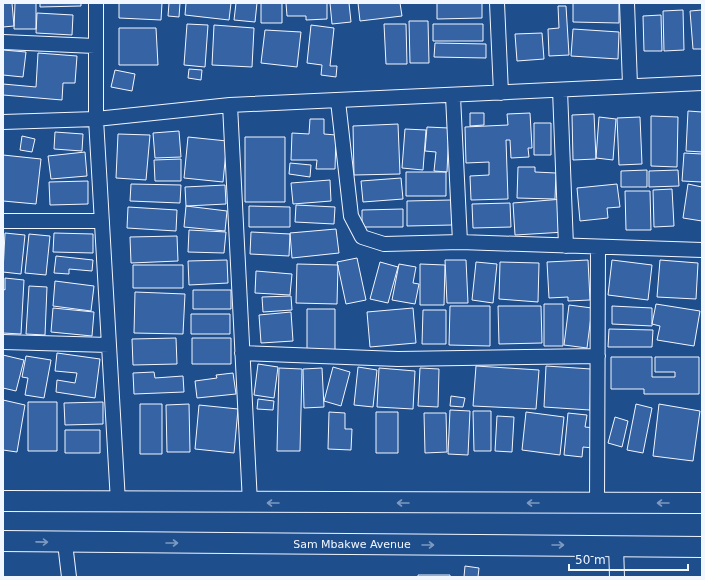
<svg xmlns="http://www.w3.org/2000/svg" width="705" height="580" viewBox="0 0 705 580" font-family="'DejaVu Sans',sans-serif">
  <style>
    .building { fill: #3563a3; stroke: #f2f6ff }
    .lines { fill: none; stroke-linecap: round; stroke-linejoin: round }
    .street-casing { stroke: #f2f6ff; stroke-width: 16 }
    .secondary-casing { stroke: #f2f6ff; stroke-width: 22 }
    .street { stroke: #1f4e8c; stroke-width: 14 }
    .secondary { stroke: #1f4e8c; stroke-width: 20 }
    .oneway { stroke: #7e9ac0 }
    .labels { text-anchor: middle; stroke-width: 3; stroke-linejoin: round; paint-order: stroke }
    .street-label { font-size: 11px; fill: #f2f6ff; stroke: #1f4e8c }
  </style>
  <rect width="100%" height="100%" fill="#1f4e8c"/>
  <path class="building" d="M3,3H12L14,26L3,27Z
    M15,3H36V29H14Z
    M40,3H81V6L40,7Z
    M119,3H162L161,20L119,18Z
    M169,3H180L179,17L168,16Z
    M186,3H231L229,20L185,15Z
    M236,3H257L255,22L234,20Z
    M261,3H282V23H261Z
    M286,3H327V19L306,20V16H287Z
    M330,3H349L351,22L332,24Z
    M358,3H400L402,16L360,21Z
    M437,3H482V18L437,19Z
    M573,3H619V23L573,22Z
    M558,6H566L569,55L549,56L548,29L559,28Z
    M683,10L684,50L664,51L663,11Z
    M702,10V49H693L690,11Z
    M37,13L73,15L72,35L36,33Z
    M661,15L662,51H644L643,16Z
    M409,21H428L429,63H410Z
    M187,24L208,25L205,67L184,65Z
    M384,24H406L407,64H386Z
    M433,24H483V41H433Z
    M214,25L254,28L252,67L212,65Z
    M311,25L334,28L330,66H337L336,77L321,75L322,65L307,63Z
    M119,28H156L158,65H119Z
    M573,29L619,32L618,59L571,56Z
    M265,30L301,32L297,67L261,63Z
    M542,33L544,59L517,61L515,34Z
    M435,43L486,44V58L434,57Z
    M3,50L26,52L23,77L3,75Z
    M38,53L77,56L75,83H63L62,100L3,95V84L36,87Z
    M189,69L202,70L201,80L188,78Z
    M115,70L135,74L132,91L111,87Z
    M688,111L702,112V152L686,151Z
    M470,113H484V125L470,126Z
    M530,113L532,148H528L529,157L511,158L510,140H506L508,199L471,200L470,176L489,175V162L466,163L465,127L508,125L507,114Z
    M594,114L596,159L573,160L572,115Z
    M651,116L678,117L677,167L651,166Z
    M599,117L616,119L613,160L596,158Z
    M640,117L642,164L619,165L617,118Z
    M310,119H324V134L336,135L335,169H316L317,160H291L292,133L309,134Z
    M534,123H551V155H534Z
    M398,124L400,174L354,175L353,126Z
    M427,127L449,128L447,172L434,171L436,152L425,151Z
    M405,129L426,130L423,170L402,168Z
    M179,131L181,157L155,158L153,133Z
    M55,132L83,134L82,151L54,149Z
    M118,134L150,135L146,180L116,178Z
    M22,136L35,139L32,152L20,150Z
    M188,137L227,141L223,182L184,178Z
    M245,137H285V202H245Z
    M85,152L87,176L51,179L48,156Z
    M684,153L702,154V182L682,181Z
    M3,155L41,159L36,204L3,201Z
    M181,159V181H155L154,160Z
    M290,163L311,165L310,177L289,174Z
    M518,167H535V172L556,173L555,199L517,198Z
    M647,170V187H621V171Z
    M678,170L679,186L649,187V171Z
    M406,172H446V196H406Z
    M401,178L403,199L363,202L361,181Z
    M330,180L331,201L293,204L291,183Z
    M88,181V204L50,205L49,182Z
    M131,184L181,185L180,203L130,201Z
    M617,184L620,207L607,208L608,218L580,221L577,188Z
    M688,184L702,187V221L683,218Z
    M225,185L226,204L186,206L185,187Z
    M672,189L674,226L654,227L653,190Z
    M625,191H650L651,230H626Z
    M563,199L565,232L515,235L513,203Z
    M451,200L452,225L407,226V201Z
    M510,203L511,227L473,228L472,204Z
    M296,205L335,207L334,224L295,222Z
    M186,206L227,211L225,231L184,227Z
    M249,206L290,207V227H249Z
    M128,207L177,210L176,231L127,228Z
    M403,209V227H362V210Z
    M336,229L339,253L292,258L290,233Z
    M189,230L226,232L224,253L188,252Z
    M251,232L290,234L289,256L250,254Z
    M5,233L25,235L21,274L3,272Z
    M54,233L93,234V253L53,252Z
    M29,234L50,236L46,275L25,273Z
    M177,236L178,261L131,263L130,237Z
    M56,256L93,260L92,271L69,269V274L54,273Z
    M357,258L366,300L346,304L337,262Z
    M227,260L228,283L189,285L188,261Z
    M445,260H466L468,303H447Z
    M588,260L590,300L568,301V297L549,298L547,262Z
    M612,260L652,265L648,300L608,295Z
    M660,260L698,263L696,299L657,297Z
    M380,262L398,267L388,303L370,299Z
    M476,262L497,264L493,303L472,300Z
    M500,262L539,263L538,302L499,299Z
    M297,264L338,265L337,304L296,303Z
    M399,264L416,267L413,283L419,284L415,304L392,300Z
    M420,264L445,265L444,305H420Z
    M133,265H183V288H133Z
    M256,271L292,274L290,295L255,293Z
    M5,278L24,280L21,334L3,333V289L5,290Z
    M55,281L94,286L91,311L53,306Z
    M29,286L47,287L45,335L26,334Z
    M193,290H231V309H193Z
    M135,292L185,294L183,334L134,333Z
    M291,296L292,310L263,312L262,297Z
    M544,304H563V346H544Z
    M656,304L700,311L694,346L657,340L660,326L652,324Z
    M569,305L592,308L587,348L564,345Z
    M450,306H490V346L449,345Z
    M498,306H541L542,343L499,344Z
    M612,306L652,308V326L612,324Z
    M53,308L94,312L92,336L51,332Z
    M413,308L416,343L370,347L367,312Z
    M307,309H335V350H307Z
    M423,310H446V344H422Z
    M291,312L293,341L261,343L259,315Z
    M191,314H230V334H191Z
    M609,329L653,330L652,347H608Z
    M176,338L177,364L133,365L132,339Z
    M192,338H231V364H192Z
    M57,353L100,359L95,398L56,392L57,380L75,383L77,373L55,371Z
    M3,355L24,360L16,391L3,388Z
    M26,356L51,360L44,398L25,395L28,378L22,377Z
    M611,357H652V377H675V372H655V357H699V394H644V389H611Z
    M258,364L278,367L274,398L254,395Z
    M476,366L539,370L536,409L473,406Z
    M546,366L591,369L590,410L544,407Z
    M333,367L350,372L341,406L324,401Z
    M358,367L377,370L373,407L354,405Z
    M279,368L302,369L300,451H277Z
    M322,368L324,407L304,408L303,369Z
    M379,368L415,371L413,409L377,407Z
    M420,368L439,369L438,407L418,406Z
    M154,372L155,378L183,376L184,392L134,394L133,373Z
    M233,373L236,394L197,398L195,381L217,378L216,375Z
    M451,396L465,398L463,407L450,406Z
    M258,399L274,401L273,410L257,409Z
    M3,400L25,405L17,452L3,450Z
    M28,402H57V451H28Z
    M103,402V424L65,425L64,403Z
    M140,404H162V454H140Z
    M189,404L190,452H167L166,405Z
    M636,404L652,408L643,453L627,450Z
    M659,404L700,411L693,461L653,456Z
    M199,405L238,409L234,453L195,449Z
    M450,410L470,411L468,455L448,454Z
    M473,411H491V451H474Z
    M329,412L345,413V429H352L351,450L328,449Z
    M376,412H398V453H376Z
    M526,412L564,417L560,455L522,450Z
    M424,413H446L447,452L425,453Z
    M568,413L587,415L585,427L595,428L593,448L583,447L582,457L564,455Z
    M497,416L514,417L512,452L495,451Z
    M615,417L628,421L622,447L608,443Z
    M65,430H100V453H65Z
    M465,566L479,568L478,577H464Z
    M418,575H450V577H418Z"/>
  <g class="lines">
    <g class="street-casing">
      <path id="street" d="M96,3V119L118,502
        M497,3L501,93
        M627,3L630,85
        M3,42L95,46
        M560,90L566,246
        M453,96L460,242
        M338,101L351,216L362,237L384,244L460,242L702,250
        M230,105L250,503
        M3,122L96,119L230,105L702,83
        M3,221H102
        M3,342L109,345
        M242,353L398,359L598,356
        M597,503L598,247
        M65,543L69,577
        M616,546L617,577"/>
    </g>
    <g class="secondary-casing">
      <path id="secondary" d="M3,501L702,503
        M3,541L702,547"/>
    </g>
    <use href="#street" class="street"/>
    <use href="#secondary" class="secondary"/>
  </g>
  <defs><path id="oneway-shaft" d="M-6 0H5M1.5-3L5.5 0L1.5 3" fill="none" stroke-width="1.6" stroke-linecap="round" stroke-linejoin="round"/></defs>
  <g class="oneway">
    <use href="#oneway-shaft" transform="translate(273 503) rotate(-180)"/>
    <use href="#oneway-shaft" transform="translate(403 503) rotate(-180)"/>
    <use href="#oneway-shaft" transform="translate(533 503) rotate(-180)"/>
    <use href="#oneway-shaft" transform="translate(663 503) rotate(-180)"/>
    <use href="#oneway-shaft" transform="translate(42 542) rotate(1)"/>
    <use href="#oneway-shaft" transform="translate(172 543)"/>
    <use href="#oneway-shaft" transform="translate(428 545)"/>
    <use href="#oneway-shaft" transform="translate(558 545)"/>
  </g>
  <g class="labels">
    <g class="street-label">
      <text x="352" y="548">Sam Mbakwe Avenue</text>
    </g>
  </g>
  <rect width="705" height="580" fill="none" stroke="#f2f6ff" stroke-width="8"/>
  <path d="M569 564v6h119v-6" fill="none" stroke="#f2f6ff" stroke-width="2"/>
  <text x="575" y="564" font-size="12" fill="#f2f6ff" stroke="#1f4e8c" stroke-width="3" paint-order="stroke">50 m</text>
</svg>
